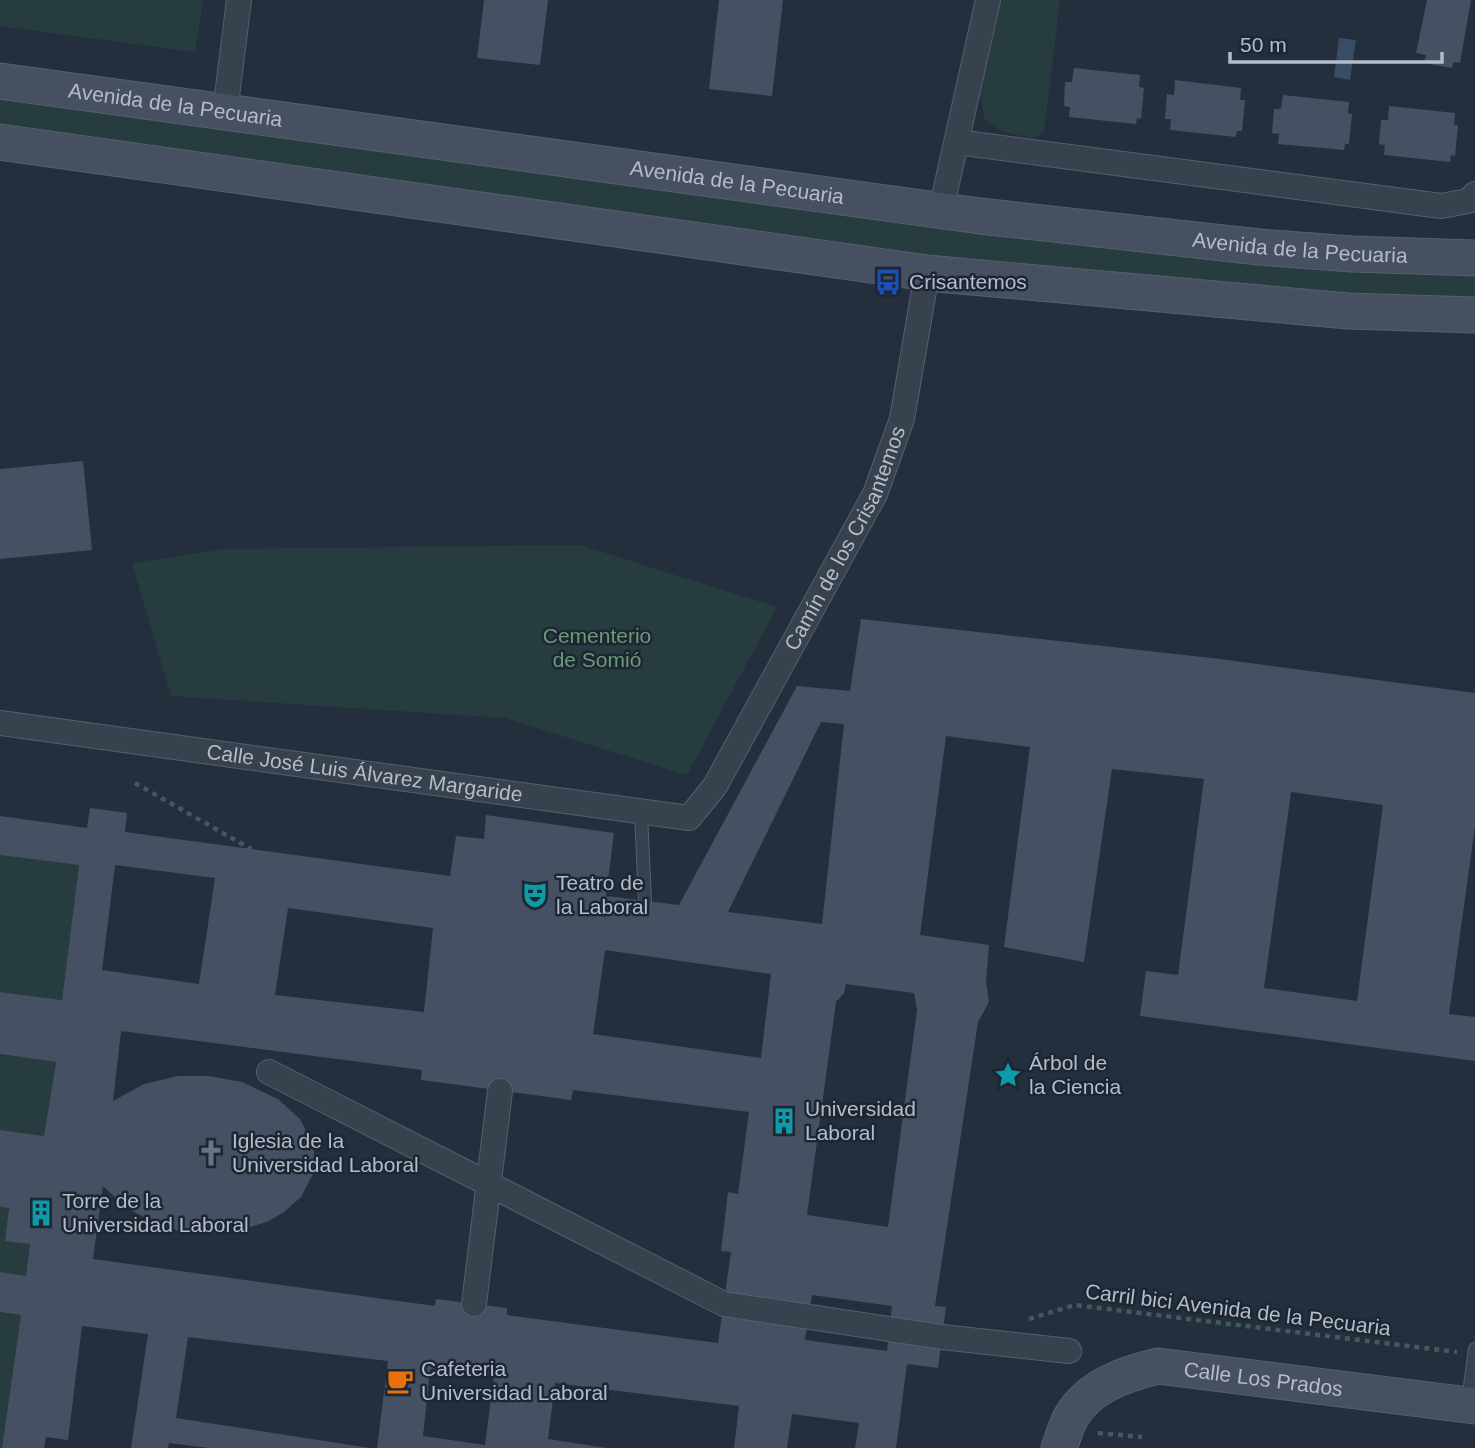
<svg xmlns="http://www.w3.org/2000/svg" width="1475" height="1448" viewBox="0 0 1475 1448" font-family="Arial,sans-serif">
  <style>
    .green { fill: #263c3f }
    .water { fill: #394c67 }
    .building { fill: #455162; fill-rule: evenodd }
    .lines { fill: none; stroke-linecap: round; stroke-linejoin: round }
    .lane-casing { stroke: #565f6c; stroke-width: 14 }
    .street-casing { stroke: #565f6c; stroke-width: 26 }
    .secondary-casing { stroke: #565f6c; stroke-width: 37 }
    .path { stroke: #44595c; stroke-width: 4.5; stroke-dasharray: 5 5; stroke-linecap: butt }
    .lane { stroke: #38414e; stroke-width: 12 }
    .street { stroke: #38414e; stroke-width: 24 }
    .secondary { stroke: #465061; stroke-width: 35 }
    .labels { text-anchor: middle; stroke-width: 5; stroke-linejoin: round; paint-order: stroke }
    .street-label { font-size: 21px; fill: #b4bcc9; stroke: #1d2633 }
    .poi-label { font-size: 21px; fill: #b4bcc9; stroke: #1d2633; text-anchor: start }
    .park-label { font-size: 21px; fill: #6b9a76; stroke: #1d2633 }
  </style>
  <rect width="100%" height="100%" fill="#242f3e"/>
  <path class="green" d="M0,0H203L195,52L0,26Z
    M1001,0H1060L1044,131L1034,139L1002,131L985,120L980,96Z
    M0,81L1475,258V315L1348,311L0,142Z
    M580,545L777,607L687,775L505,718L171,696L132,563L226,549Z
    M0,855L79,865L62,1000L0,992Z
    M0,1054L56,1062L44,1136L0,1130Z
    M0,1207L9,1208L6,1240L30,1244L26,1276L0,1272Z
    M0,1312L21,1315L2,1448H0Z"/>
  <path class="water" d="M1339,38L1356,40L1350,80L1334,77Z"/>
  <path class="building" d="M484,0H548L540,65L477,58Z
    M719,0H783L772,96L709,89Z
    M1427,0H1471L1460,63L1453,62L1452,68L1424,63L1426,55L1416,53Z
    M1074,68L1140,75L1139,87L1144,88L1141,119L1137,118L1136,124L1069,117L1070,107L1064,106L1065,82H1072Z
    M1175,80L1241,88L1240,100H1245L1242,131H1237L1236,137L1170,130L1171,119H1165L1167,94L1174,95Z
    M1283,95L1349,102L1348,113L1352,114L1349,144H1345L1344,150L1278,144L1279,134L1272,133L1274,109H1281Z
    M1389,106L1455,113L1454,125H1458L1455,156L1451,155L1450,162L1384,155L1385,145L1379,144L1381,120H1388Z
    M83,461L92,550L0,559V469Z
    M861,619L1220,659L1475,693V826L1449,1014L1475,1017V1061L1140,1016L1146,971L1178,975L1204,779L1112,769L1084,962L1004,947L1030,747L946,736L920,935L989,945L986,982L989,1002L978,1022L935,1306L946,1307L938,1368L907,1364L896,1448H855L859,1423L792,1414L787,1448H734L739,1406L555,1383L548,1439L607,1448H377L388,1361L188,1337L176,1418L370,1448H209L169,1443L168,1448H131L148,1334L82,1326L68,1440L46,1437L44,1448H2L21,1315L0,1312V1272L26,1276L30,1244L5,1241L9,1208L0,1207V1130L44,1136L56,1062L0,1054V992L62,1000L79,865L0,855V816L87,828L90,808L127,813L125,832L450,876L456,836L484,839L486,815L614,833L606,896L679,905L797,686L850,691ZM821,722L844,724L822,924L728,912ZM1291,792L1383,805L1357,1001L1264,988ZM115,865L215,878L199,984L102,970ZM288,908L433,928L424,1012L275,995ZM605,950L771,974L761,1058L593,1034ZM846,984L914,993L917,1010L888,1227L807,1215L836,1002L844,993ZM121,1031L422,1070L421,1080L571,1100L573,1090L749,1112L738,1194L728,1192L721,1251L731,1252L718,1343L507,1315V1308L436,1299L435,1306L93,1259L103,1186L125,1207L151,1221L188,1234H204L239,1231L269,1221L284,1212L301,1197L314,1172V1146L300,1119L278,1099L242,1082L209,1076H178L144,1084L113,1101ZM812,1295L892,1306L887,1351L805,1340ZM430,1369L494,1377L485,1445L423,1436Z"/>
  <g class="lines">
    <g class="lane-casing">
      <path id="lane" d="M641,813L645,901
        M1468,1401L1475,1349"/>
    </g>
    <g class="street-casing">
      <g id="street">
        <path d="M225,112L239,0"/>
        <path d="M957,142L1441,206L1468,201L1475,194"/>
        <path d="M941,210L988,0"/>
        <path id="s1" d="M0,723L689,818L715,786L875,494L902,419L927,273"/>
        <path d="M269,1072L724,1304L942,1337L1069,1351"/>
        <path d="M474,1304L500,1091"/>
      </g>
    </g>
    <g class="secondary-casing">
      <g id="secondary">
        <path id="s2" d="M0,81L980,216L1259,247L1352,254L1475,258"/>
        <path d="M0,142L927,273L1348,311L1475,315"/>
        <path id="s3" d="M1059,1448C1063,1438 1066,1426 1071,1417C1089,1386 1125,1374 1158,1366L1475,1406"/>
      </g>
    </g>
    <path class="path" d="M135,783L251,849
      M1029,1319L1075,1305L1457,1352
      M1098,1433L1142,1437"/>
    <use href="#lane" class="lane"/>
    <use href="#street" class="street"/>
    <use href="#secondary" class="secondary"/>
  </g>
  <defs>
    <g id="bus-bare" transform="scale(2.1)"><path d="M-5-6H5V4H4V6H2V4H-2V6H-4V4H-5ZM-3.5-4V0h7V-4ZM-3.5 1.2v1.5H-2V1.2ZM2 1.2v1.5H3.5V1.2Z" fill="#1a4fb4" stroke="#1d2633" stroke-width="2.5" paint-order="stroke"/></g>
    <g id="theatre-bare" transform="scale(2.1)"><path d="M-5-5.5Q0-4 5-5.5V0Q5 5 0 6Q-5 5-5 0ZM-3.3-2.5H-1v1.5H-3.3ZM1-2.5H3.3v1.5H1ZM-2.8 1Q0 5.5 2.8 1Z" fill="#0f9aa8" stroke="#1d2633" stroke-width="2.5" paint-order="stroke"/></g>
    <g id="sight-bare" transform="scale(2.1)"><path d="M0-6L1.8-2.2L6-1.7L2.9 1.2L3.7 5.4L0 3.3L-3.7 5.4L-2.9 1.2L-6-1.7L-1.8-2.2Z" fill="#0f9aa8" stroke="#1d2633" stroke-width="2.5" paint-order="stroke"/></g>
    <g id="building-bare" transform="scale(2.1)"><path d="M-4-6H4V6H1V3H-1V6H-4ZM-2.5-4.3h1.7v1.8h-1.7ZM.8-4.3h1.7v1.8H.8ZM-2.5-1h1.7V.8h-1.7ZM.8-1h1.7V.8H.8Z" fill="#0f9aa8" stroke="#1d2633" stroke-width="2.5" paint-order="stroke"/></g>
    <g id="church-bare" transform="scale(2.1)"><path d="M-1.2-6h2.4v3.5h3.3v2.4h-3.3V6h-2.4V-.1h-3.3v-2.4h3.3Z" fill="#6b7280" stroke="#1d2633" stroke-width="2.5" paint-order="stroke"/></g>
    <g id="cafe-bare" transform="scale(2.1)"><path d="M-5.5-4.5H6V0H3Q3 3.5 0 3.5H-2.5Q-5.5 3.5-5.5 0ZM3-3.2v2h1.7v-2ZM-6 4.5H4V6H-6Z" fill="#e8710a" stroke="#1d2633" stroke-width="2.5" paint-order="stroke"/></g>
  </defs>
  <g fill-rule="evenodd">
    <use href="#bus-bare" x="888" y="282"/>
    <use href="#theatre-bare" x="535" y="895"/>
    <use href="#sight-bare" x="1008" y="1075"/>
    <use href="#building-bare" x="784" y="1121"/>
    <use href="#church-bare" x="211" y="1153"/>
    <use href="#building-bare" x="41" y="1213"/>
    <use href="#cafe-bare" x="400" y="1381"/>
  </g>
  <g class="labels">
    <g class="street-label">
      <text dy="7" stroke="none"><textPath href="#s2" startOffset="177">Avenida de la Pecuaria</textPath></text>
      <text dy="7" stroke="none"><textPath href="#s2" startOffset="744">Avenida de la Pecuaria</textPath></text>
      <text dy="7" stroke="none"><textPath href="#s2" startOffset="1311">Avenida de la Pecuaria</textPath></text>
      <text dy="7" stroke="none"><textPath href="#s1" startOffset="1017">Camín de los Crisantemos</textPath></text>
      <text dy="7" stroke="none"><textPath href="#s1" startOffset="368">Calle José Luis Álvarez Margaride</textPath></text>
      <text transform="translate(1238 1310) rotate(7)" y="7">Carril bici Avenida de la Pecuaria</text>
      <text dy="7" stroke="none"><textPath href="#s3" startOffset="243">Calle Los Prados</textPath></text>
    </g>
    <g class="poi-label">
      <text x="909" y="289">Crisantemos</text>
      <text x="556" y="890">Teatro de<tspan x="556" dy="24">la Laboral</tspan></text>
      <text x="1029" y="1070">Árbol de<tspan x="1029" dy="24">la Ciencia</tspan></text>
      <text x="805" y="1116">Universidad<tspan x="805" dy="24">Laboral</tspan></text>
      <text x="232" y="1148">Iglesia de la<tspan x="232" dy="24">Universidad Laboral</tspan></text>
      <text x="62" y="1208">Torre de la<tspan x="62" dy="24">Universidad Laboral</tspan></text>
      <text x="421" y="1376">Cafeteria<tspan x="421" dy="24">Universidad Laboral</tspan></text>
    </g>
    <g class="park-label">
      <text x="597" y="643">Cementerio<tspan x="597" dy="24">de Somió</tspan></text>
    </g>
  </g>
  <path d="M1230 52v10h212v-10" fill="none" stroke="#b4bcc9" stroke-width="3.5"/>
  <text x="1240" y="52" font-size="21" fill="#b4bcc9" stroke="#1d2633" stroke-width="5" paint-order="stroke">50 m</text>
</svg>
